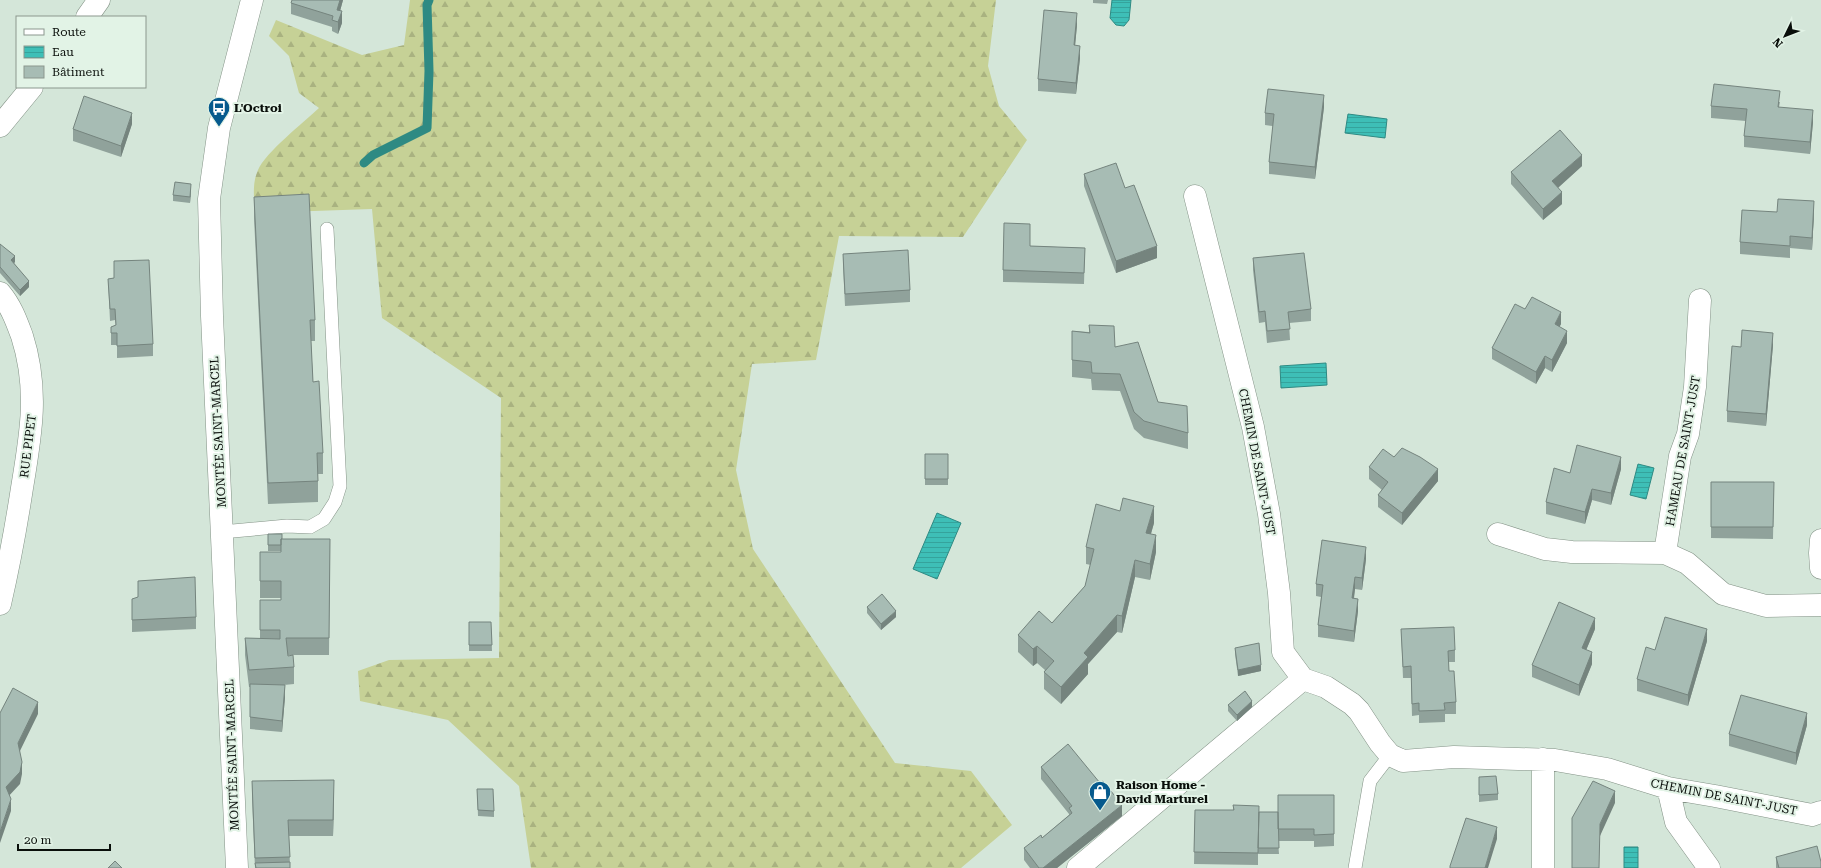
<svg xmlns="http://www.w3.org/2000/svg" width="1821" height="868" viewBox="0 0 1821 868" font-family="'Roboto Serif',serif">
  <style>
    .forest { fill: url(#forest-firs) }
    .water { fill: url(#water-rules); stroke: #2e8a83 }
    .lines { fill: none; stroke-linecap: round; stroke-linejoin: round }
    .stream { stroke: #2e8a83; stroke-width: 9 }
    .service-casing { stroke: #839286; stroke-width: 14 }
    .minor-casing { stroke: #839286; stroke-width: 23 }
    .secondary-casing { stroke: #839286; stroke-width: 23 }
    .service { stroke: #fff; stroke-width: 13 }
    .minor { stroke: #fff; stroke-width: 22 }
    .secondary { stroke: #fff; stroke-width: 22 }
    .wall { fill: #90a29b }
    .shaded-wall { fill: #75847e }
    .building { fill: #a7bcb4; stroke: #75847e }
    .labels { text-anchor: middle; stroke-width: 4; stroke-linejoin: round; paint-order: stroke }
    .poi-label { font-size: 12px; font-weight: bold; fill: #090e0a; stroke: #e2f3e6; text-anchor: start }
    .street-label { font-size: 12px; fill: #090e0a; stroke: #e2f3e6 }
  </style>
  <defs>
    <pattern id="forest-firs" width="22" height="20" patternUnits="userSpaceOnUse"><rect width="22" height="20" fill="#c6d196"/><path d="M5 1l3.5 6h-7zM16 11l3.5 6h-7z" fill="#a9b280"/></pattern>
    <pattern id="water-rules" width="6" height="5" patternUnits="userSpaceOnUse"><rect width="6" height="5" fill="#3ebfb7"/><path d="M0 2.5h6" fill="none" stroke="#35a39c"/></pattern>
  </defs>
  <rect width="100%" height="100%" fill="#d4e6d9"/>
  <path class="forest" d="M410,0H996L988,66L999,106L1027,140L963,237L839,236L816,360L752,364L736,470L753,549L895,763L971,771L1012,825L961,868H531L519,786L448,720L360,701L358,671L389,660L499,658L501,398L382,318L372,209L255,213C254,198 252,183 258,170C265,153 304,122 319,108L299,93L289,56L269,36L276,20L362,55L404,45Z"/>
  <path class="water" d="M1112,0H1131L1129,20L1124,26L1116,25L1110,18Z
    M1348,114L1387,119L1385,138L1345,133Z
    M1326,363L1327,385L1281,388L1280,366Z
    M1638,464L1654,468L1646,499L1630,495Z
    M937,513L961,523L937,579L913,569Z
    M1624,847H1638V868H1624Z"/>
  <g class="lines">
    <path class="stream" d="M364,163L373,155L427,128L429,71L427,5L429,0"/>
    <g class="service-casing">
      <path id="service" d="M222,532L287,526L310,527L324,519L335,502L340,486L327,229
        M1355,868L1370,781L1390,755"/>
    </g>
    <g class="minor-casing">
      <path id="minor" d="M87,17L99,0
        M0,126L32,87
        M1195,196L1253,427L1269,514L1279,593L1283,652L1303,679L1326,687L1352,704L1359,711L1380,743L1390,755L1403,761L1454,757L1555,760L1607,769L1668,788L1715,796L1812,815L1821,812
        M0,293C11,306 16,320 22,336C39,389 31,434 22,488C16,527 9,565 0,604
        M1498,534L1545,549L1572,552L1665,553L1687,563L1723,594L1766,606L1821,605
        M1821,540L1820,553L1821,568
        M1665,553L1680,456L1688,434L1695,387L1700,300
        M1543,759V868
        M1668,788L1676,822L1709,868
        M1078,868L1303,679"/>
    </g>
    <g class="secondary-casing">
      <path id="secondary" d="M237,868L212,316L209,199L219,128L252,0"/>
    </g>
    <use href="#service" class="service"/>
    <use href="#minor" class="minor"/>
    <use href="#secondary" class="secondary"/>
  </g>
  <path class="wall" d="M343,0L340,11L342,23L338,34L332,31V27L291,14V3Z
    M1093,0H1108L1107,4L1093,3Z
    M1077,25L1075,45L1080,58L1076,94L1038,91V79Z
    M1780,102L1779,107L1813,122L1810,154L1744,147V136L1746,121L1711,118V106Z
    M1324,107L1315,179L1269,174V162L1273,126L1265,125V113Z
    M132,124L121,157L73,141V129Z
    M1582,166L1558,188L1562,204L1543,220L1511,184V172Z
    M1084,174L1125,188L1157,258L1116,273L1084,186Z
    M191,190L190,203L173,201V195Z
    M254,197L315,320V341H311L313,382L323,453V474H318V502L268,504L254,218Z
    M1777,212L1814,213L1812,250L1790,248V258L1740,254V242Z
    M0,244L15,262L14,263L29,287L20,296L0,273Z
    M1030,246L1085,248L1084,284L1003,282V270Z
    M843,254L910,290V302L845,306L843,265Z
    M1253,258L1311,309V321L1289,323L1290,340L1267,343L1265,322L1259,323L1253,270Z
    M114,261L153,344V356L117,358V345H111V327L116,326L115,320L110,321L108,279L114,278Z
    M1525,309L1561,324L1559,327L1567,343L1552,372L1545,368L1536,384L1492,359V348Z
    M1089,325L1115,347L1158,402L1188,433V449L1144,438L1134,429L1120,391L1092,390L1091,379L1072,377V331L1089,332Z
    M1773,345L1766,426L1727,422V411Z
    M925,454H948V485H925Z
    M1394,457L1438,481L1402,525L1378,507V495L1382,490L1369,479V467Z
    M1621,469L1611,505L1592,500L1585,524L1546,514V502L1570,473Z
    M1711,482H1774L1773,539L1711,538Z
    M1154,523L1151,534L1156,552L1150,580L1135,577L1122,633L1117,632L1088,664V674L1061,704L1044,689V672L1045,670L1037,663L1033,666L1018,652V635L1052,623L1085,586L1091,565L1086,564V547Z
    M268,534L282,539H330L329,655H288L294,667V684L284,685L285,697L282,732L250,729V687H249L245,655V638L260,639V600H281V598H260V552H281V551H268Z
    M1366,559L1362,590L1355,589L1354,599L1358,611L1354,642L1318,637V625L1321,597L1316,596V584Z
    M138,581L196,617V629L132,632V599L138,598Z
    M867,607L896,617L881,630L867,613Z
    M469,622H491L492,651H469Z
    M1401,629L1455,650V662H1448L1449,671L1456,702V714H1445V722L1419,723V715L1412,716L1411,678H1403Z
    M1595,629L1586,650L1592,664L1579,696L1532,677V665Z
    M1707,641L1688,706L1637,691V679L1655,650Z
    M1235,648L1261,671L1238,676L1235,654Z
    M1228,705L1252,707L1237,721L1228,711Z
    M1807,725L1796,765L1729,746V734Z
    M1041,767L1122,816L1057,868H1030L1024,860V848L1042,838L1069,815V814L1041,779Z
    M1479,777L1498,794V800L1479,802Z
    M252,781L334,797L333,836H289L290,868H255L252,798Z
    M477,789L494,811V817L478,816Z
    M1334,795V846L1314,847V841H1278L1279,854H1258V865L1194,864L1195,810H1233V805L1259,812H1278Z
    M1776,857L1821,868H1776Z"/>
  <path class="shaded-wall" d="M340,0H343L337,22V10Z
    M342,11V23L338,34V22Z
    M1077,13V25L1074,57V45Z
    M1080,46V58L1076,94V83Z
    M1324,95V107L1315,179V167Z
    M1813,110V122L1810,154V142Z
    M132,113V124L121,157V146Z
    M1582,155V166L1552,193V181Z
    M191,184V190L190,203V197Z
    M1562,192V204L1543,220V209Z
    M1814,201V213L1812,250V238Z
    M1157,246V258L1116,273V261Z
    M15,256V262L11,266V260Z
    M29,281V287L20,296V290Z
    M1561,312V324L1555,336V324Z
    M1567,331V343L1552,372V360Z
    M1773,333V345L1766,426V414Z
    M1545,356V368L1536,384V372Z
    M1621,457V469L1611,505V493Z
    M1438,469V481L1402,525V513Z
    M1592,489V500L1585,524V512Z
    M1154,506V523L1146,550V533Z
    M1156,535V552L1150,580V564Z
    M1366,547V559L1362,590V578Z
    M1135,560V577L1122,633V616Z
    M1355,577V589L1352,610V598Z
    M1358,599V611L1354,642V631Z
    M896,611V617L881,630V624Z
    M1117,615V632L1088,664V674L1061,704V687L1084,653Z
    M1595,618V629L1582,660V648Z
    M1707,629V641L1688,706V695Z
    M1037,646V663L1033,666V649Z
    M1592,652V664L1579,696V685Z
    M1261,665V671L1238,676V670Z
    M285,685V697L282,732V721Z
    M1252,701V707L1237,721V715Z
    M38,702V714L18,755V743Z
    M1807,713V725L1796,765V753Z
    M22,762V774L20,784L6,799V787Z
    M334,780V797L333,836V820Z
    M1615,791V803L1600,836V824Z
    M11,799V811L0,843V832Z
    M1122,805V816L1057,868H1043Z
    M1497,827V839L1488,868H1485Z"/>
  <path class="building" d="M292,0H340L337,10L342,11L338,22L332,20L333,16L291,3Z
    M1044,10L1077,13L1074,45L1080,46L1076,83L1038,79Z
    M1714,84L1780,91L1778,107L1813,110L1810,142L1744,136L1747,109L1711,106Z
    M1268,89L1324,95L1315,167L1269,162L1274,114L1265,113Z
    M84,96L132,113L121,146L73,129Z
    M1560,130L1582,155L1552,181L1562,192L1543,209L1511,172Z
    M1116,163L1125,188L1134,185L1157,246L1116,261L1084,174Z
    M175,182L191,184L190,197L173,195Z
    M309,194L315,320H310L313,382L319,381L323,453H317L318,481L268,483L254,197Z
    M1778,199L1814,201L1812,238L1790,236V246L1740,242L1742,210L1777,212Z
    M1004,223L1030,224V246L1085,248L1084,273L1003,270Z
    M0,244L15,256L11,260L29,281L20,290L0,267Z
    M908,250L910,290L845,294L843,254Z
    M1304,253L1311,309L1288,312L1290,329L1267,331L1265,311L1259,312L1253,258Z
    M149,260L153,344L117,346V333H111V327L116,325L115,309H110L108,279L114,278V261Z
    M1532,297L1561,312L1555,324L1567,331L1552,360L1545,356L1536,372L1492,348L1515,304L1525,309Z
    M1089,325L1114,326L1115,347L1138,342L1158,402L1187,406L1188,433L1144,421L1134,412L1120,374L1092,373L1091,362L1072,360V331L1090,333Z
    M1742,330L1773,333L1766,414L1727,411L1732,346L1741,347Z
    M1577,445L1621,457L1611,493L1592,489L1585,512L1546,502L1554,468L1570,473Z
    M1402,448L1420,457L1438,469L1402,513L1378,495L1388,482L1369,467L1383,449L1394,457Z
    M925,454H948V479H925Z
    M1711,482H1774L1773,527H1711Z
    M1123,498L1154,506L1146,533L1156,535L1150,564L1135,560L1122,616L1117,615L1084,653L1088,657L1061,687L1044,672L1054,661L1037,646L1033,649L1018,635L1039,611L1052,623L1085,586L1094,549L1086,547L1096,504L1120,511Z
    M268,534H282V539H281V545H268Z
    M281,539H330L329,638H286L288,656L293,655L294,667L249,670L245,638L280,639V630H260V600H281V581H260V552H281Z
    M1322,540L1366,547L1362,578L1355,577L1352,598L1358,599L1354,631L1318,625L1323,585L1316,584Z
    M195,577L196,617L132,620V599L138,597V581Z
    M882,594L896,611L881,624L867,607Z
    M1559,602L1595,618L1582,648L1592,652L1579,685L1532,665Z
    M1665,617L1707,629L1688,695L1637,679L1646,647L1655,650Z
    M469,622H491L492,645H469Z
    M1454,627L1455,650L1448,651L1449,671H1454L1456,702L1444,703L1445,710L1419,711V703L1412,704L1411,666L1403,667L1401,629Z
    M1259,643L1261,665L1238,670L1235,648Z
    M250,684L285,685L282,721L250,717Z
    M13,688L38,702L18,743L22,762L20,772L6,787L11,799L0,832V713Z
    M1245,691L1252,701L1237,715L1228,705Z
    M1741,695L1807,713L1796,753L1729,734Z
    M1068,744L1100,783L1103,781L1122,805L1043,868H1039L1024,848L1041,835L1042,838L1072,813L1069,808L1072,806L1041,767Z
    M1496,776L1498,794L1479,795V777Z
    M334,780L333,820H288L290,857L255,858L252,781Z
    M1593,781L1615,791L1600,824L1599,868H1572V818Z
    M477,789H493L494,811L478,810Z
    M1278,795H1334V834L1314,835V829H1278Z
    M1233,805L1259,806L1258,853L1194,852L1195,810H1234Z
    M1259,812H1278L1279,848H1258Z
    M1466,818L1497,827L1485,868H1450V866Z
    M1817,846L1821,862V868H1779L1776,857Z
    M115,861L122,868H108Z
    M290,862V868H256L255,863Z"/>
  <defs>
    <g id="bus-pin" transform="scale(1.15)"><path d="M0 17L-7.5 6A9.5 9.5 0 1 1 7.5 6Z" fill="#065a8d" stroke="#e2f3e6"/><path d="M-5-6H5V4H4V6H2V4H-2V6H-4V4H-5ZM-3.5-4V0h7V-4ZM-3.5 1.2v1.5H-2V1.2ZM2 1.2v1.5H3.5V1.2Z" fill="#fff"/></g>
    <g id="shop-pin" transform="scale(1.15)"><path d="M0 17L-7.5 6A9.5 9.5 0 1 1 7.5 6Z" fill="#065a8d" stroke="#e2f3e6"/><path d="M-5-2.5h2.3a2.7 3.5 0 0 1 5.4 0H5L5.5 6h-11ZM-1.5-2.5h3a1.5 2.3 0 0 0-3 0Z" fill="#fff"/></g>
  </defs>
  <g fill-rule="evenodd">
    <use href="#bus-pin" x="219" y="108"/>
    <use href="#shop-pin" x="1100" y="792"/>
  </g>
  <g class="labels">
    <g class="poi-label">
      <text x="234" y="112">L'Octroi</text>
      <text x="1116" y="789">Raison Home -<tspan x="1116" dy="14">David Marturel</tspan></text>
    </g>
    <g class="street-label">
      <text transform="translate(218 432) rotate(-93)" y="4">MONTÉE SAINT-MARCEL</text>
      <text transform="translate(28 446) rotate(-83)" y="4">RUE PIPET</text>
      <text transform="translate(1683 451) rotate(-80)" y="4">HAMEAU DE SAINT-JUST</text>
      <text transform="translate(1257 462) rotate(79)" y="4">CHEMIN DE SAINT-JUST</text>
      <text transform="translate(232 755) rotate(-92)" y="4">MONTÉE SAINT-MARCEL</text>
      <text transform="translate(1724 797) rotate(11)" y="4">CHEMIN DE SAINT-JUST</text>
    </g>
  </g>
  <rect x="16" y="16" width="130" height="72" fill="#e2f3e6" stroke="#8b978e"/>
  <rect x="24" y="29" width="20" height="6" fill="#ffffff" stroke="#8b978e"/>
  <text x="52" y="36" font-size="12" fill="#090e0a">Route</text>
  <rect x="24" y="46" width="20" height="12" fill="url(#water-rules)" stroke="#8b978e"/>
  <text x="52" y="56" font-size="12" fill="#090e0a">Eau</text>
  <rect x="24" y="66" width="20" height="12" fill="#a7bcb4" stroke="#8b978e"/>
  <text x="52" y="76" font-size="12" fill="#090e0a">Bâtiment</text>
  <g transform="translate(1785 36) rotate(227)" stroke="#e2f3e6" stroke-width="3" paint-order="stroke">
  <path d="M0-3L7 15L0 10L-7 15Z" fill="#090e0a"/>
  <text y="-6" font-size="11" font-weight="bold" text-anchor="middle" fill="#090e0a">N</text>
  </g>
  <path d="M18 844v6h92v-6" fill="none" stroke="#090e0a" stroke-width="2"/>
  <text x="24" y="844" font-size="12" fill="#090e0a" stroke="#e2f3e6" stroke-width="3" paint-order="stroke">20 m</text>
</svg>
